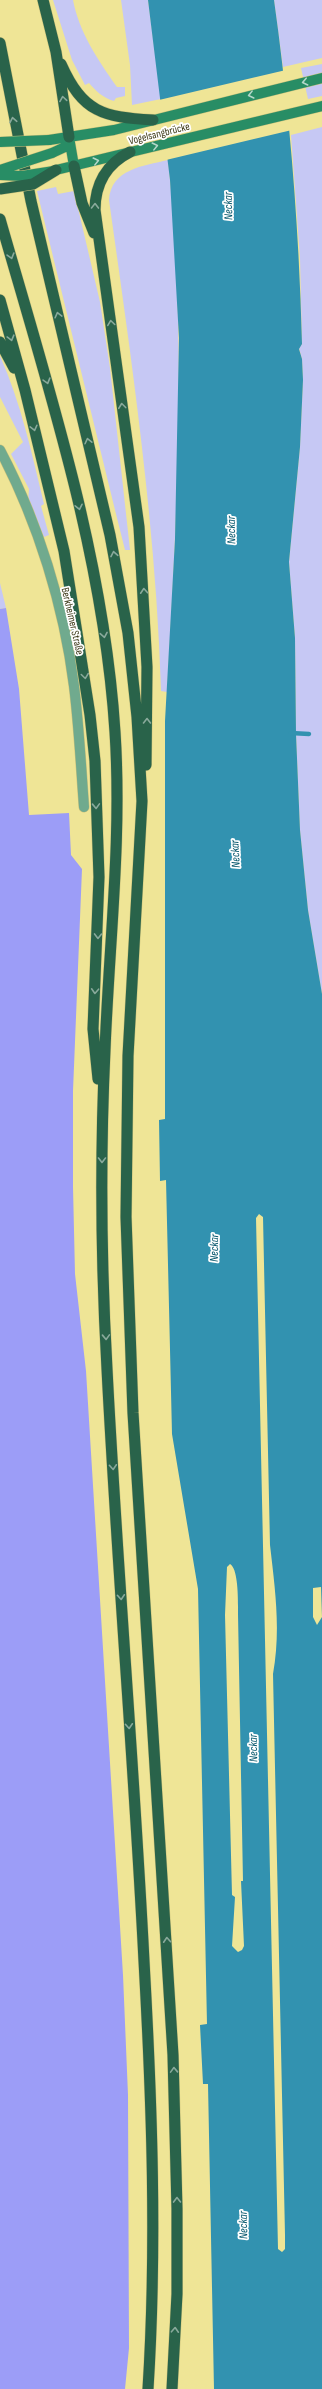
<svg xmlns="http://www.w3.org/2000/svg" width="322" height="2389" viewBox="0 0 322 2389" font-family="'Sofia Sans Condensed',sans-serif">
  <style>
    .green { fill: #c6c8f4 }
    .forest { fill: #9c9df7 }
    .water { fill: #3292b0; fill-rule: evenodd }
    .pier { fill: #efe596 }
    .lines { fill: none; stroke-linecap: round; stroke-linejoin: round }
    .stream { stroke: #3292b0; stroke-width: 4.5 }
    .minor-casing { stroke: #ccc37d; stroke-width: 11 }
    .secondary-casing { stroke: #ccc37d; stroke-width: 11 }
    .trunk-casing { stroke: #ccc37d; stroke-width: 12 }
    .minor { stroke: #70aa8e; stroke-width: 10 }
    .secondary { stroke: #288d65; stroke-width: 10 }
    .trunk { stroke: #29634a; stroke-width: 11 }
    .secondary-bridge-casing { stroke: #ccc37d; stroke-width: 11; stroke-linecap: butt }
    .trunk-bridge-casing { stroke: #ccc37d; stroke-width: 12; stroke-linecap: butt }
    .secondary-bridge { stroke: #288d65; stroke-width: 10 }
    .trunk-bridge { stroke: #29634a; stroke-width: 11 }
    .oneway { stroke: #b4d7c9 }
    .oneway2 { stroke: #89a99b }
    .labels { text-anchor: middle; stroke-width: 3.5; stroke-linejoin: round; paint-order: stroke }
    .street-label { font-size: 11px; fill: #3e3a19; stroke: #fff }
    .water-label { font-size: 12px; font-style: italic; fill: #00546a; stroke: #fff }
  </style>
  <rect width="100%" height="100%" fill="#efe596"/>
  <path class="green" d="M53,0H73C79,32 98,60 117,87H125V96L116,98L114,101C103,98 96,91 89,83L85,85L72,60Z
    M121,0H148L161,99L132,105L130,65Z
    M274,0H322V58L283,67Z
    M322,64V96L308,99L301,68Z
    M322,127V994L308,910L300,830L296,734L295,638L289,562L300,447L303,380L302,359L299,348L302,344L300,258L291,135Z
    M168,160C187,337 177,515 167,692L161,691C156,527 132,363 109,200C111,169 143,166 168,160Z
    M56,187L58,194L74,191L100,302L110,368L130,550H125L115,510L37,191Z
    M0,356C21,403 32,454 44,504L41,506L49,535L44,537L28,503L29,489L11,454L23,442L0,397Z
    M0,583L6,608L0,609Z"/>
  <path class="forest" d="M6,608L19,689L29,815L69,813L71,855L82,869L73,1091V1187L75,1274L86,1371L123,1975L128,2095L129,2348L125,2389H0V609Z"/>
  <path class="water" d="M148,0H274C290,114 299,229 302,344L299,349L302,359L303,380L300,447L289,562L295,638L296,734L300,830L308,910L322,994V2389H214L208,2084H203L200,2025L207,2024L198,1589L172,1434L166,1180L160,1181L159,1120L165,1119V721L175,539L179,338L170,180ZM259,1214L263,1217L270,1545C275,1589 281,1629 273,1674L285,2235V2249L282,2252L278,2249L256,1218ZM230,1564C239,1569 238,1604 238,1614L243,1881H241L244,1946L242,1950L238,1952L232,1946L235,1897L232,1895L225,1615L227,1567ZM321,1587L322,1617L317,1625L313,1617V1588Z"/>
  <path class="pier" d="M286,70L292,130L166,160L159,100Z"/>
  <g class="lines">
    <path class="stream" d="M291,733L309,734"/>
    <g class="minor-casing">
      <path id="minor" d="M0,450C38,522 64,606 74,686C79,726 81,767 84,807"/>
    </g>
    <g class="secondary-casing">
      <path id="secondary" d="M69,137L74,166
        M49,140L114,130L322,78
        M52,153L65,147L69,137
        M56,170L322,106"/>
    </g>
    <g class="trunk-casing">
      <path id="trunk" d="M43,0L56,52L69,137
        M0,43L31,201L110,535L128,633L137,717L142,801L128,1056L126,1217L133,1413L173,2055L177,2209V2294L172,2389
        M61,64C83,113 103,117 153,120
        M130,152C106,164 95,185 95,210L139,527L147,667L146,765
        M74,166L82,203L94,233
        M0,219C48,387 104,557 115,732C122,839 109,944 105,1050C100,1156 101,1263 107,1369C117,1566 134,1763 144,1961C152,2104 157,2246 148,2389
        M0,300L25,390L64,551L90,715L95,761L99,877L93,1029L98,1079
        M0,342L14,368"/>
    </g>
    <use href="#minor" class="minor"/>
    <use href="#secondary" class="secondary"/>
    <use href="#trunk" class="trunk"/>
    <g class="secondary-bridge-casing">
      <path id="secondary-bridge" d="M0,142L49,140
        M0,170L52,153
        M0,175L22,176L54,171"/>
    </g>
    <g class="trunk-bridge-casing">
      <path id="trunk-bridge" d="M0,189L33,184L56,170"/>
    </g>
    <use href="#secondary-bridge" class="secondary-bridge"/>
    <use href="#trunk-bridge" class="trunk-bridge"/>
  </g>
  <defs><path id="oneway-chevron" d="M-2-3.5L2.5 0L-2 3.5" fill="none" stroke-width="1.6" stroke-linecap="round" stroke-linejoin="round"/></defs>
  <g class="oneway">
    <use href="#oneway-chevron" transform="translate(305 82) rotate(167)"/>
    <use href="#oneway-chevron" transform="translate(251 95) rotate(166)"/>
    <use href="#oneway-chevron" transform="translate(155 146) rotate(-14)"/>
    <use href="#oneway-chevron" transform="translate(96 161) rotate(-14)"/>
  </g>
  <g class="oneway2">
    <use href="#oneway-chevron" transform="translate(63 99) rotate(-99)"/>
    <use href="#oneway-chevron" transform="translate(13 120) rotate(-101)"/>
    <use href="#oneway-chevron" transform="translate(95 206) rotate(-89)"/>
    <use href="#oneway-chevron" transform="translate(11 256) rotate(74)"/>
    <use href="#oneway-chevron" transform="translate(58 315) rotate(-104)"/>
    <use href="#oneway-chevron" transform="translate(111 323) rotate(-98)"/>
    <use href="#oneway-chevron" transform="translate(11 338) rotate(75)"/>
    <use href="#oneway-chevron" transform="translate(47 381) rotate(74)"/>
    <use href="#oneway-chevron" transform="translate(122 406) rotate(-97)"/>
    <use href="#oneway-chevron" transform="translate(34 428) rotate(76)"/>
    <use href="#oneway-chevron" transform="translate(88 441) rotate(-103)"/>
    <use href="#oneway-chevron" transform="translate(79 507) rotate(78)"/>
    <use href="#oneway-chevron" transform="translate(114 554) rotate(-101)"/>
    <use href="#oneway-chevron" transform="translate(144 591) rotate(-94)"/>
    <use href="#oneway-chevron" transform="translate(104 635) rotate(80)"/>
    <use href="#oneway-chevron" transform="translate(85 676) rotate(82)"/>
    <use href="#oneway-chevron" transform="translate(147 721) rotate(-90)"/>
    <use href="#oneway-chevron" transform="translate(96 806) rotate(88)"/>
    <use href="#oneway-chevron" transform="translate(98 936) rotate(91)"/>
    <use href="#oneway-chevron" transform="translate(95 991) rotate(93)"/>
    <use href="#oneway-chevron" transform="translate(102 1160) rotate(90)"/>
    <use href="#oneway-chevron" transform="translate(106 1337) rotate(88)"/>
    <use href="#oneway-chevron" transform="translate(113 1467) rotate(86)"/>
    <use href="#oneway-chevron" transform="translate(121 1597) rotate(86)"/>
    <use href="#oneway-chevron" transform="translate(129 1726) rotate(86)"/>
    <use href="#oneway-chevron" transform="translate(167 1940) rotate(-94)"/>
    <use href="#oneway-chevron" transform="translate(174 2070) rotate(-92)"/>
    <use href="#oneway-chevron" transform="translate(177 2200) rotate(-91)"/>
    <use href="#oneway-chevron" transform="translate(175 2330) rotate(-87)"/>
  </g>
  <g class="labels">
    <g class="street-label">
      <text transform="translate(159 133) rotate(-14)" y="4">Vogelsangbrücke</text>
      <text transform="translate(73 621) rotate(77)" y="4">Berkheimer Straße</text>
    </g>
    <g class="water-label">
      <text transform="translate(228 206) rotate(-91)" y="4">Neckar</text>
      <text transform="translate(231 530) rotate(-91)" y="4">Neckar</text>
      <text transform="translate(235 854) rotate(-93)" y="4">Neckar</text>
      <text transform="translate(214 1248) rotate(-89)" y="4">Neckar</text>
      <text transform="translate(253 1748) rotate(-91)" y="4">Neckar</text>
      <text transform="translate(243 2225) rotate(-91)" y="4">Neckar</text>
    </g>
  </g>
</svg>
